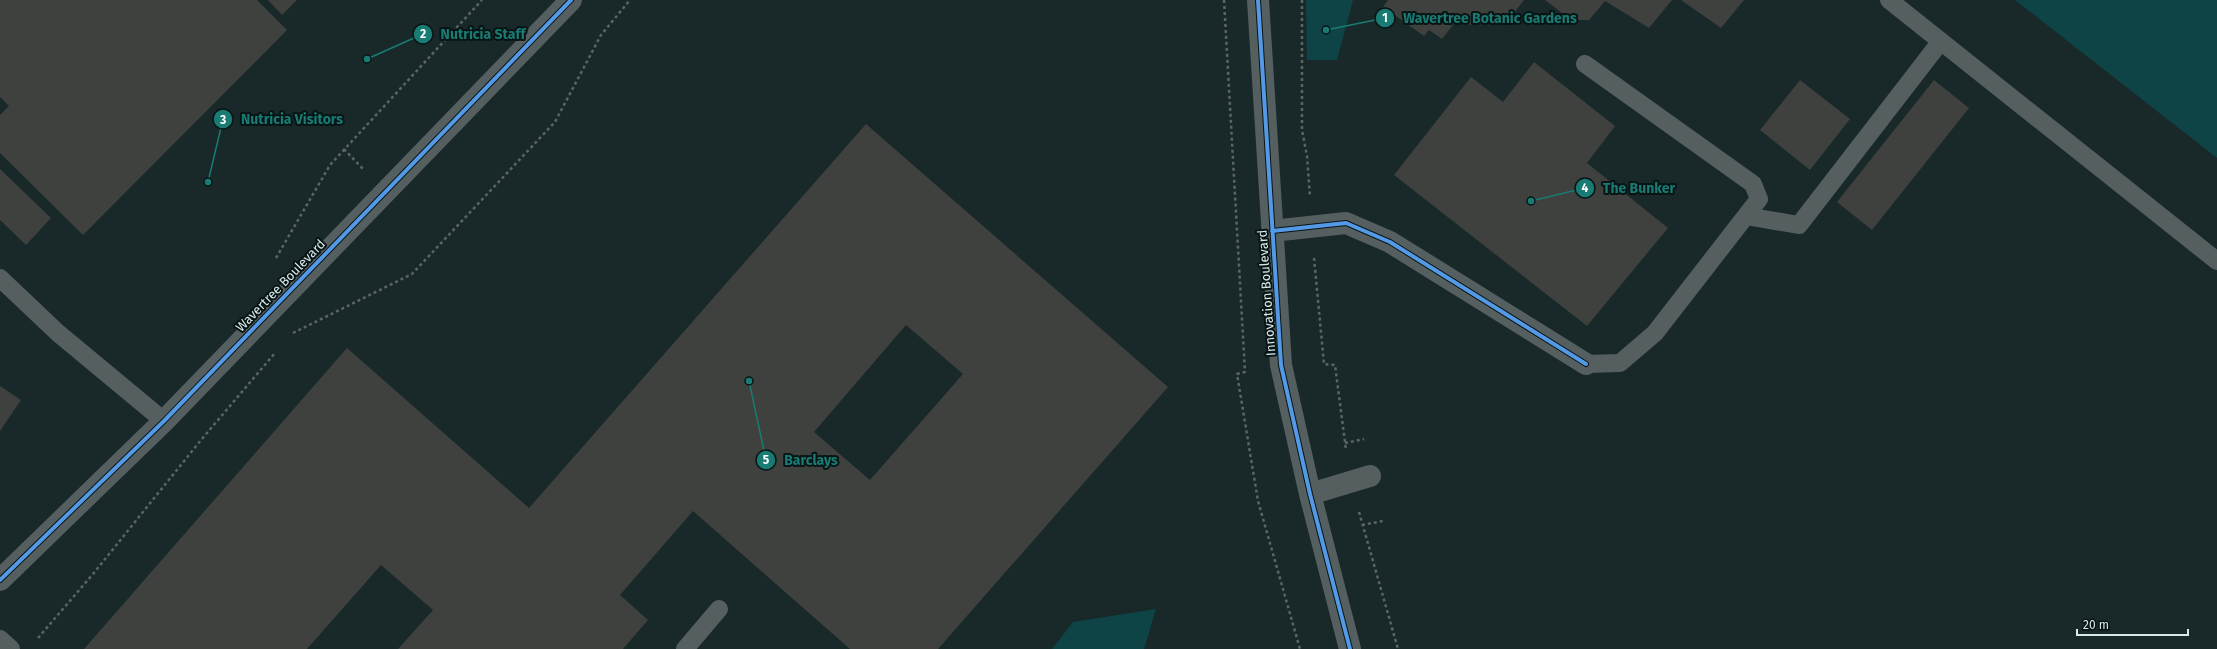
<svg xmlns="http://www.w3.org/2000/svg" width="2217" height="649" viewBox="0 0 2217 649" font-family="'Fira Sans',sans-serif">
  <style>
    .green { fill: #0f4446 }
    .building { fill: #3e413e; fill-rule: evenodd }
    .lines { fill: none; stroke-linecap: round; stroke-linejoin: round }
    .path { stroke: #5d6464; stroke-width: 2.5; stroke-dasharray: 3 3; stroke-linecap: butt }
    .service { stroke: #565f5f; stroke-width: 18 }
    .minor { stroke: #565f5f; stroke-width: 22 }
    .cycleway-casing { stroke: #091515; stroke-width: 6 }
    .cycleway { stroke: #5399e6; stroke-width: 4 }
    .labels { text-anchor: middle; stroke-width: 4; stroke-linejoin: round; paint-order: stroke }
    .street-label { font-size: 13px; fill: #d9e9e9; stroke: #091515 }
    .leader { fill: none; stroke: #197c74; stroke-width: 1.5 }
    .callout-dot { fill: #197c74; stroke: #091515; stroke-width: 1.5 }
    .mark-label { font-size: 12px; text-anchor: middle; font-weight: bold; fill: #fff }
    .callout-label { font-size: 14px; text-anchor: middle; font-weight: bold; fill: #197c74; stroke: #091515; stroke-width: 4; stroke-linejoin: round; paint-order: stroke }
  </style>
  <rect width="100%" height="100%" fill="#192929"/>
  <path class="green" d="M1306,0H1353L1337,60H1307Z
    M2015,0H2217V158Z
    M1156,609L1144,649H1052L1073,622Z"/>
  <path class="building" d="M0,0H257L287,30L83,235L0,153V115L9,106L0,97Z
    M268,0H297L282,15Z
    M1388,0H1524L1508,21L1470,25L1459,17L1442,39L1429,30L1424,36L1383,7Z
    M1545,0H1672L1649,28L1605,1L1589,20H1571Z
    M1681,0H1744L1721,28Z
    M1534,62L1615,126L1587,163L1668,228L1587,326L1394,175L1471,77L1503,102Z
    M1800,80L1850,119L1810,170L1760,130Z
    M1934,80L1969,108L1872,230L1837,202Z
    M866,124L1168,387L938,649H850L693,511L620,595L648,620L623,649H398L433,610L381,565L307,649H84L347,348L529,508ZM906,325L963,374L870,480L814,432Z
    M0,169L51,218L26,245L0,220Z
    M0,386L21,400L0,431Z"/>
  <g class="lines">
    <path class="path" d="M1224,0L1245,372L1237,374L1258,501L1300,649
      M1302,0V130L1307,156L1310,197
      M344,149L363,169
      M276,258L330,165L482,0
      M1314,258L1324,364L1335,365L1346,450
      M293,333L412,274L555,122L601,35L630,0
      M1345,443L1364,439
      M1359,512L1398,649
      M1362,525L1383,521
      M38,638L93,574L201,440L275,353"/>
    <path class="service" d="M1889,0L2217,261
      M1585,64L1753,184L1759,199L1655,333L1620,363L1586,364
      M1746,216L1799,225L1941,41
      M0,278L58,333L164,421
      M0,639L11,649
      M685,649L719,609"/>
    <path class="minor" d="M1258,0L1281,365L1310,494L1350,649
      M1272,231L1346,223L1390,242L1586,364
      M1310,494L1370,476
      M0,580L164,421L571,0"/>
    <g class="cycleway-casing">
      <path id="cycleway" d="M1258,0L1281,365L1310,494L1350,649
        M1272,231L1346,223L1390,242L1586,364
        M0,580L164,421L571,0"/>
    </g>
    <use href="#cycleway" class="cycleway"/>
  </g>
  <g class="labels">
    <g class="street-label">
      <text transform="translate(280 285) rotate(-46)" y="5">Wavertree Boulevard</text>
      <text transform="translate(1266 293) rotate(-94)" y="5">Innovation Boulevard</text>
    </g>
  </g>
  <path class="leader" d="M1326 30L1385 18M367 59L423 34M208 182L223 119M1531 201L1585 188M749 381L766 460"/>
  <g class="callout-dot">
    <circle cx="1326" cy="30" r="4"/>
    <circle cx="367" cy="59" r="4"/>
    <circle cx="208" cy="182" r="4"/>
    <circle cx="1531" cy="201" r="4"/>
    <circle cx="749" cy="381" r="4"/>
    <circle cx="1385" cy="18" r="10"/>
    <circle cx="423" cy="34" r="10"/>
    <circle cx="223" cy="119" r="10"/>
    <circle cx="1585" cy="188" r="10"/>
    <circle cx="766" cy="460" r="10"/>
  </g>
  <g class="mark-label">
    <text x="1385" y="22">1</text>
    <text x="423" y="38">2</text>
    <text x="223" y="124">3</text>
    <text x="1585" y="192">4</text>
    <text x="766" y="464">5</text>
  </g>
  <g class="callout-label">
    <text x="1490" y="23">Wavertree Botanic Gardens</text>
    <text x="483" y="39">Nutricia Staff</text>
    <text x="292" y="124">Nutricia Visitors</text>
    <text x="1639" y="193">The Bunker</text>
    <text x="811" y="465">Barclays</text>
  </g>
  <path d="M2077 629v6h111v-6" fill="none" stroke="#d9e9e9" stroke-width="2"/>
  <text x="2083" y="629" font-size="12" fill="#d9e9e9" stroke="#091515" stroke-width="3" paint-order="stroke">20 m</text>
</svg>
